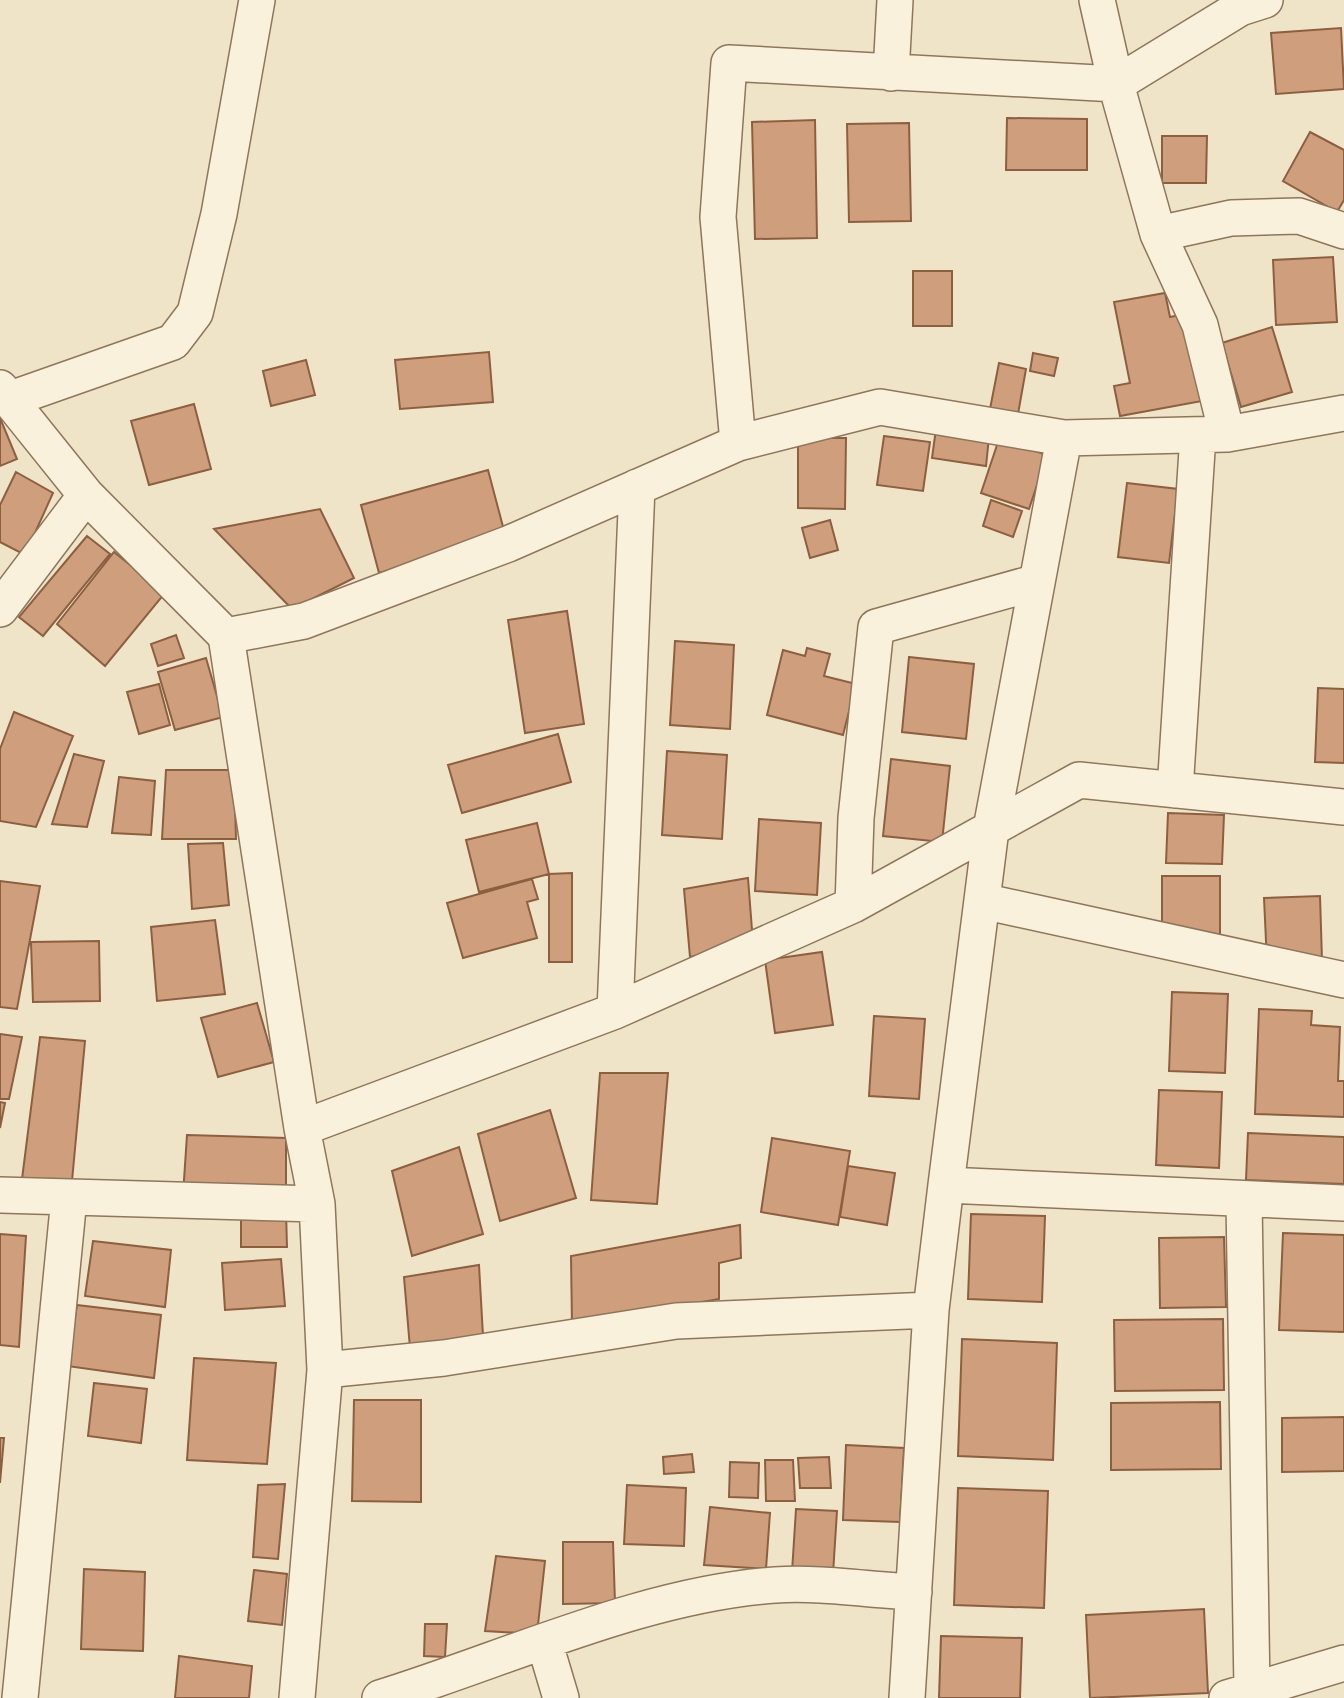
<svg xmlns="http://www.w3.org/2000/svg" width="1344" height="1698" viewBox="0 0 1344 1698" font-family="'Zilla Slab',serif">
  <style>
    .building { fill: #cf9f7d; stroke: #8d5f41; stroke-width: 2 }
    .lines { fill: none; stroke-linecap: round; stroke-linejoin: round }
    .street-casing { stroke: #8d765c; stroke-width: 38 }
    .street { stroke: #faf1dc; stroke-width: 35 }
  </style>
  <rect width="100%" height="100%" fill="#f0e4c8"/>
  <path class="building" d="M1341,28L1344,89L1276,94L1271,33Z
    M1007,118L1087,119V170H1006Z
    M815,120L817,238L755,239L752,122Z
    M909,123L911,221L849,222L847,124Z
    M1310,132L1344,150V200L1337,212L1283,181Z
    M1162,136H1207L1206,183H1162Z
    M1333,257L1337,322L1276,325L1273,260Z
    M913,271H952V326H913Z
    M1165,293L1170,317L1185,314L1202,401L1120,416L1114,386L1130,383L1114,302Z
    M1272,327L1292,392L1241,407L1222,343Z
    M489,352L493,402L400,409L395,360Z
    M1033,353L1058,358L1054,376L1030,371Z
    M306,360L315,395L271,406L263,371Z
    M999,363L1026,369L1018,414L990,409Z
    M194,404L211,469L149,485L131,421Z
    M0,418L17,459L0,466Z
    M936,429L989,437L986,466L932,458Z
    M884,436L930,442L923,491L877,485Z
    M798,438H846L845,509L798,508Z
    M999,439L1047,455L1029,509L981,493Z
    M488,470L506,538L379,573L361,505Z
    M16,472L53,493L25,555L0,542V505Z
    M1127,483L1178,489L1169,563L1118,557Z
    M991,500L1022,511L1013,537L983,526Z
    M320,509L354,578L292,609L214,529Z
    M830,520L838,550L810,558L802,528Z
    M87,536L110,554L43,636L19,617Z
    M114,552L165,593L105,666L57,624Z
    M567,611L584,724L525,733L508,620Z
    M176,635L184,658L158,666L151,644Z
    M675,641L734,645L730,729L670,725Z
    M807,648L830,654L824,676L856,684L843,735L767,715L783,650L805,656Z
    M909,657L974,664L966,739L902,732Z
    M206,658L223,717L175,730L158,672Z
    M159,684L170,725L139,734L127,692Z
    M1318,688L1344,689V763L1315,762Z
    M14,712L73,736L36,827L0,821V749Z
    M558,734L571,782L462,813L448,765Z
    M667,751L727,755L722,839L662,835Z
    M74,754L104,761L87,827L52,824Z
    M891,759L950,766L942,842L883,836Z
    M166,770H234L236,839H162Z
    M119,777L155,781L151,835L112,833Z
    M1168,813L1224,815L1222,864L1166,863Z
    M759,819L821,823L817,895L755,891Z
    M537,823L549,874L479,892L466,840Z
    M223,843L229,905L192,909L188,844Z
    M572,873V962H549V874Z
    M1162,876H1220V934H1162Z
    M748,878L753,943L690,957L684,889Z
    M532,879L538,899L527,902L537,938L463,958L447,903Z
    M0,881L40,886L17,1009L0,1007Z
    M1320,896L1322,960L1267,963L1264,898Z
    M215,920L225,994L157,1001L151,927Z
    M99,941L100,1001L33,1002L31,942Z
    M822,952L833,1025L775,1033L765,960Z
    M1172,992L1228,994L1225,1073L1169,1071Z
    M257,1003L274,1062L218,1077L201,1018Z
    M1259,1009L1312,1011L1311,1025L1340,1027L1338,1081H1344V1117L1255,1114Z
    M874,1016L925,1019L919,1099L869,1096Z
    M0,1034L22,1037L9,1099H0Z
    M40,1037L85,1041L72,1181L22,1179Z
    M600,1073H668L657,1204L591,1200Z
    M1159,1090L1222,1092L1219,1168L1156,1165Z
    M0,1102L5,1103L0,1128Z
    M550,1110L576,1198L500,1221L478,1134Z
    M1248,1133L1344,1137V1184L1246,1180Z
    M187,1135L286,1138V1198L183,1195Z
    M772,1138L850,1151L838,1225L761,1212Z
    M459,1147L483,1234L412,1256L392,1171Z
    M848,1166L895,1173L887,1225L840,1217Z
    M241,1211H286L287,1247H241Z
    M971,1214L1045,1216L1042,1302L968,1299Z
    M740,1225L741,1258L719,1263V1299L572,1325L571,1256Z
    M1283,1233L1344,1235V1332L1279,1330Z
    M0,1234L26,1236L19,1347L0,1345Z
    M1224,1237L1226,1307L1160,1308L1159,1238Z
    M93,1241L171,1250L165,1307L85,1296Z
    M281,1259L285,1306L225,1310L222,1263Z
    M479,1265L483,1336L410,1348L404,1277Z
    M77,1305L161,1315L154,1378L67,1366Z
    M1223,1319L1224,1390L1115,1391L1114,1320Z
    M962,1339L1057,1343L1053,1460L958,1456Z
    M194,1358L276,1363L267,1464L187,1460Z
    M94,1383L147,1389L141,1443L88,1436Z
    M354,1400H421V1502L352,1501Z
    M1220,1402L1221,1469L1111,1470V1403Z
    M1344,1417V1471L1282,1472V1418Z
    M0,1438H4L0,1483Z
    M846,1445L904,1448L900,1522L843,1520Z
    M692,1454L694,1472L664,1474L663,1457Z
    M829,1457L831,1488H800L798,1458Z
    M765,1460H793L795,1501H766Z
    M730,1462L759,1463L758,1498L729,1497Z
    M285,1484L278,1559L253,1557L258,1485Z
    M627,1485L686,1488L684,1546L624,1544Z
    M958,1488L1048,1491L1044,1608L954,1605Z
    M710,1507L770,1513L766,1569L704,1565Z
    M796,1509L837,1511L833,1574L792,1572Z
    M563,1542H613L615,1603L563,1604Z
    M496,1556L545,1561L537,1634L485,1631Z
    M84,1569L145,1572L143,1651L81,1649Z
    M254,1570L287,1574L282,1625L248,1621Z
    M1204,1609L1208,1693L1090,1698L1086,1615Z
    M425,1624H447L445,1657L424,1656Z
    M941,1636L1022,1638L1020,1698H939Z
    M179,1656L252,1666L249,1698H175Z"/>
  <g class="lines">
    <g class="street-casing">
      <path id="street" d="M1097,0L1116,84L1158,234L1200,325L1227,434
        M891,73L895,0
        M1158,234L1231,218L1299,216L1344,231
        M0,388L86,495L226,636L302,1128L317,1204L325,1370L297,1698
        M8,400L173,342L195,313L219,214L257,0
        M738,443L718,217L729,63L1116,84L1240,8L1265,0
        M0,609L86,495
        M226,636L304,621L399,585L508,544L738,443L880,407L1064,438L1227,434L1344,413
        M1175,790L1198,435
        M982,901L1344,980
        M853,905L856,818L876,627L1037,582
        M615,1011L637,487
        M302,1128L615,1011L853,905L1079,780L1344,807
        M946,1185L1344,1203
        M0,1195L317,1204
        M1244,1201L1252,1690
        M325,1370L444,1358L676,1321L931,1310
        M544,1641L561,1698
        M20,1698L69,1198
        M380,1698C506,1659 644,1594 775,1585C821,1582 869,1590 914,1592
        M907,1698L931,1310L946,1185L991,829L1064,438
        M1227,1698L1344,1663"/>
    </g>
    <use href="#street" class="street"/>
  </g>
</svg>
